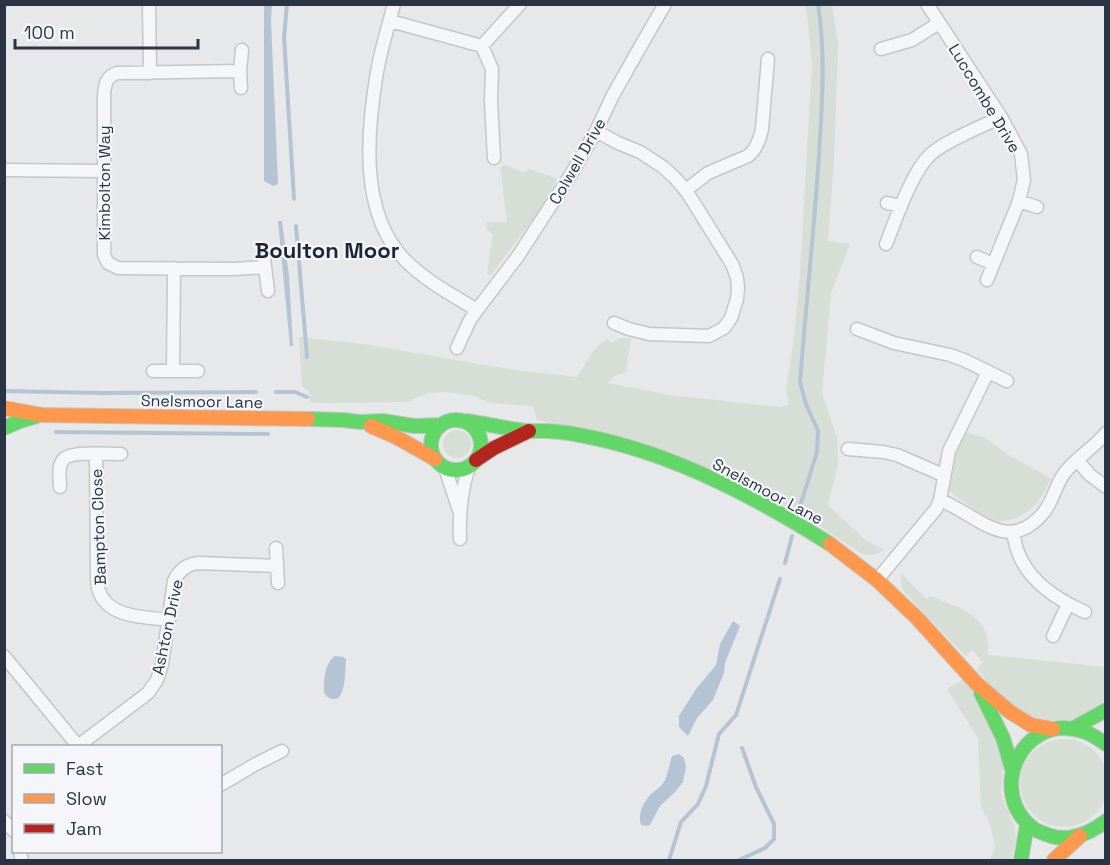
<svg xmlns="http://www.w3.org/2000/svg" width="1110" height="865" viewBox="0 0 1110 865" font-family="'Space Grotesk',sans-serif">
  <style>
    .green { fill: #d6ded6 }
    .water { fill: #b4c4d5 }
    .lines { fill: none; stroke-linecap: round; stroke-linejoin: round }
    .stream { stroke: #b4c4d5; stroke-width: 4 }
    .street-casing { stroke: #c4c6c8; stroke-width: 15 }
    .fast-casing { stroke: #c4c6c8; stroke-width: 16 }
    .slow-casing { stroke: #c4c6c8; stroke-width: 16 }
    .jam-casing { stroke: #c4c6c8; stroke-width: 16 }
    .street { stroke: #f5f6f7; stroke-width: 12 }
    .fast { stroke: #63d668; stroke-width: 14 }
    .slow { stroke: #ff974d; stroke-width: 14 }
    .jam { stroke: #b3261e; stroke-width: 14 }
    .labels { text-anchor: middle; stroke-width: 4.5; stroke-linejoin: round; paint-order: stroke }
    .street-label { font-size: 16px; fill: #2b3445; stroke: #f4f6f9 }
    .district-label { font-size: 22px; font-weight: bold; fill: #1d2536; stroke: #f4f6f9 }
  </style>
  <rect width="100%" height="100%" fill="#e6e8ea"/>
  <path class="green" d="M806,5H832L838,45L834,161L828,241L850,244L831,293L822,393L837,437L838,465L828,505L864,539L884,550C875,555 870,557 860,553L817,524L768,496L693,463L611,436L537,420L533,406L490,403L474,396L445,392L427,393L407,402L310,403L309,392L302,386L299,337L363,344L508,369L577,377L594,350L606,339L612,343L620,338H631L626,372L614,376L608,383L670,395L781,407L789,404L786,390L794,338L800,274L812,64Z
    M506,165L524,173L529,169L557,179L541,208L491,275L487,274L493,234L487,230V222H507L500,167Z
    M443 444a14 14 0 1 1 28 0a14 14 0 1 1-28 0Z
    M963,431L985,438L1010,456L1051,478C1043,498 1031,515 1009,520C1005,521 1000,522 995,520C979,515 964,502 951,492L948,488L951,464Z
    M901,573L926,599L930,596C949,604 976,610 985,631C988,638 988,647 988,655L1105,667V700L1081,716L1070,720L1055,721L1028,716L992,688L977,669L983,662L972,650L965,656L904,592L901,582Z
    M965,678L985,707L1004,765L1001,792L1004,802L1014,825L1016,838L1011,860H990L995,847L991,827L981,806L978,738L947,689Z
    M1020 783a44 44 0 1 1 88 0a44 44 0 1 1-88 0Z"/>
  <path class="water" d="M264,5H272L271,20L278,184L273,186L264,181Z
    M278,221H282L289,276L293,346H290Z
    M733,621L740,626L725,663L724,673L713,700L697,718L688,736L679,727V716L696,689L716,665L720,644Z
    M335,656L343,657L346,659C345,669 346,698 335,699C330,700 326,696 324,692C324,680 324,664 335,656Z
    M679,754L684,758L686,767L683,782L675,792L660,806L650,825L646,826L641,825C637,815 644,801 651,794C657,789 662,786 665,780C668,772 670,763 672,756Z"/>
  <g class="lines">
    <path class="stream" d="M287,4L284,37L294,199
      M296,226L307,357
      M5,391L103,393L256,392
      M276,392H295L307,397
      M56,432L268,434
      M800,506L817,452L818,431L806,404L800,382C806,306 814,230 819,155C822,103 826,56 818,4
      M785,563L792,536
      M669,860L681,822L698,804L706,786L719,734L736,715L780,579
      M739,860L765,848L774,839V824L756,787L742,748"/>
    <g class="street-casing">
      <path id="street" d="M149,4L150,73
        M394,4C388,27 381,49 377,72C367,131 359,213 405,260C427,282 451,294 477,310
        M927,4L1001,117L1021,154L1024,180L1019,201L987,280
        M390,21L482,46L492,69L491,101L494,158
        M482,46L520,4
        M881,49L912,40L939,23
        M240,71L117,73C106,77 105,84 104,95V255L108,263L118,268L234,269L265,267
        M241,88L240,71L242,50
        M596,131L618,143L640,152L663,167L675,178L687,192L732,264L737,278L738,288L737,299L731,318L724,328L709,336L649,334L629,329L614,323
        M4,170L104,171
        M686,190L708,173L748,156C757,149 760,139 762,129L768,59
        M1019,201L1037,207
        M887,203L901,206
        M886,244C896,219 912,171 931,154C947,140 981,127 1001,117
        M263,250L268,291
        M977,257L993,264
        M857,329L894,343L950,355L964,360L1007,381
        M457,348L470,320L477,310L518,256L570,176L596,131L613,95L639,49L665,4
        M153,371H198
        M173,371L174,268
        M848,449L883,452L897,455L943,475
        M96,454L97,577C97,581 97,587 99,591C108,618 145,617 169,620
        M1077,460L1090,475L1106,487
        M445,468L459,510
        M60,487C60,479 57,465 64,459C71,451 110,454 121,454
        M940,500C978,515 1008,556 1044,512C1053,501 1055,487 1063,475C1074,459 1093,449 1106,433
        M1013,533C1015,542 1017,553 1022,561C1035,586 1060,601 1085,612
        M460,539C459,514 461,491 469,467
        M276,548L278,583
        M877,580L936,509L940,500L949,451L988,372
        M1053,636L1068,604
        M4,656L78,746
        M78,746L148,693L157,680L162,664L174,581C179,570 187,564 199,563L277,566
        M220,785L256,764L282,751
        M4,821L14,831
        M20,852L22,860"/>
    </g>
    <g class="fast-casing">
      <path id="fast" d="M308,419L343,420L361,422L383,421L414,426L440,425
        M431 445a25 25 0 1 1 50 0a25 25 0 1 1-50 0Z
        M467,421C488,424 509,430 530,431C536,431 542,431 548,431C569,432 591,437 611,442C687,461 764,502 830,544
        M4,428L20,421L37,416
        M981,693L1003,738L1012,769
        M1072,729L1106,710
        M1106,744C1098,739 1091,733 1082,731C1022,712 985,793 1034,829C1039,832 1045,834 1051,836C1071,842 1090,833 1106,821
        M1021,860L1027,824"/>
    </g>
    <g class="slow-casing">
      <path id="slow" d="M4,408L42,415L308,419
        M371,426L396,437L435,459
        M830,544L877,580L917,618L976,683L1010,712L1031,725L1053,729
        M1054,860L1080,836"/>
    </g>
    <g class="jam-casing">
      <path id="jam" d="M476,460L494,448L529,431"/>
    </g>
    <use href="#street" class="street"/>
    <use href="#fast" class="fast"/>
    <use href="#slow" class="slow"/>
    <use href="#jam" class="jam"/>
  </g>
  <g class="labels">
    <g class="street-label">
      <text transform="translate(985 98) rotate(59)" y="6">Luccombe Drive</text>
      <text transform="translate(577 161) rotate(-60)" y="6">Colwell Drive</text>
      <text transform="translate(104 183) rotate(-90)" y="6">Kimbolton Way</text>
      <text transform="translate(202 401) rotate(1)" y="6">Snelsmoor Lane</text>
      <text transform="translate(768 491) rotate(28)" y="6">Snelsmoor Lane</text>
      <text transform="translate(98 527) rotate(-92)" y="6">Bampton Close</text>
      <text transform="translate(167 627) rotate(-78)" y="6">Ashton Drive</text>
    </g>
    <g class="district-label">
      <text x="327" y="258">Boulton Moor</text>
    </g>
  </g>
  <rect width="1110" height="865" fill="none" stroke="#2b3445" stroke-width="12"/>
  <rect x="12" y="745" width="210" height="108" fill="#f4f6f9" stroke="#a4a8b1" stroke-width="1.5"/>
  <rect x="24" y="764" width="30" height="9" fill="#63d668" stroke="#a4a8b1" stroke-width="1.5"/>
  <text x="66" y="775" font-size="18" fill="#2b3445">Fast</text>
  <rect x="24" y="794" width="30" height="9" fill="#ff974d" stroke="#a4a8b1" stroke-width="1.5"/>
  <text x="66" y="805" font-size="18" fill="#2b3445">Slow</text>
  <rect x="24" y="824" width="30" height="9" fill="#b3261e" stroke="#a4a8b1" stroke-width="1.5"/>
  <text x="66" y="835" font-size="18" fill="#2b3445">Jam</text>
  <path d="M15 39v9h183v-9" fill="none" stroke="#2b3445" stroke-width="3"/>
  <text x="24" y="39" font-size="18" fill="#2b3445" stroke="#f4f6f9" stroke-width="4.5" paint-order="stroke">100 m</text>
</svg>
